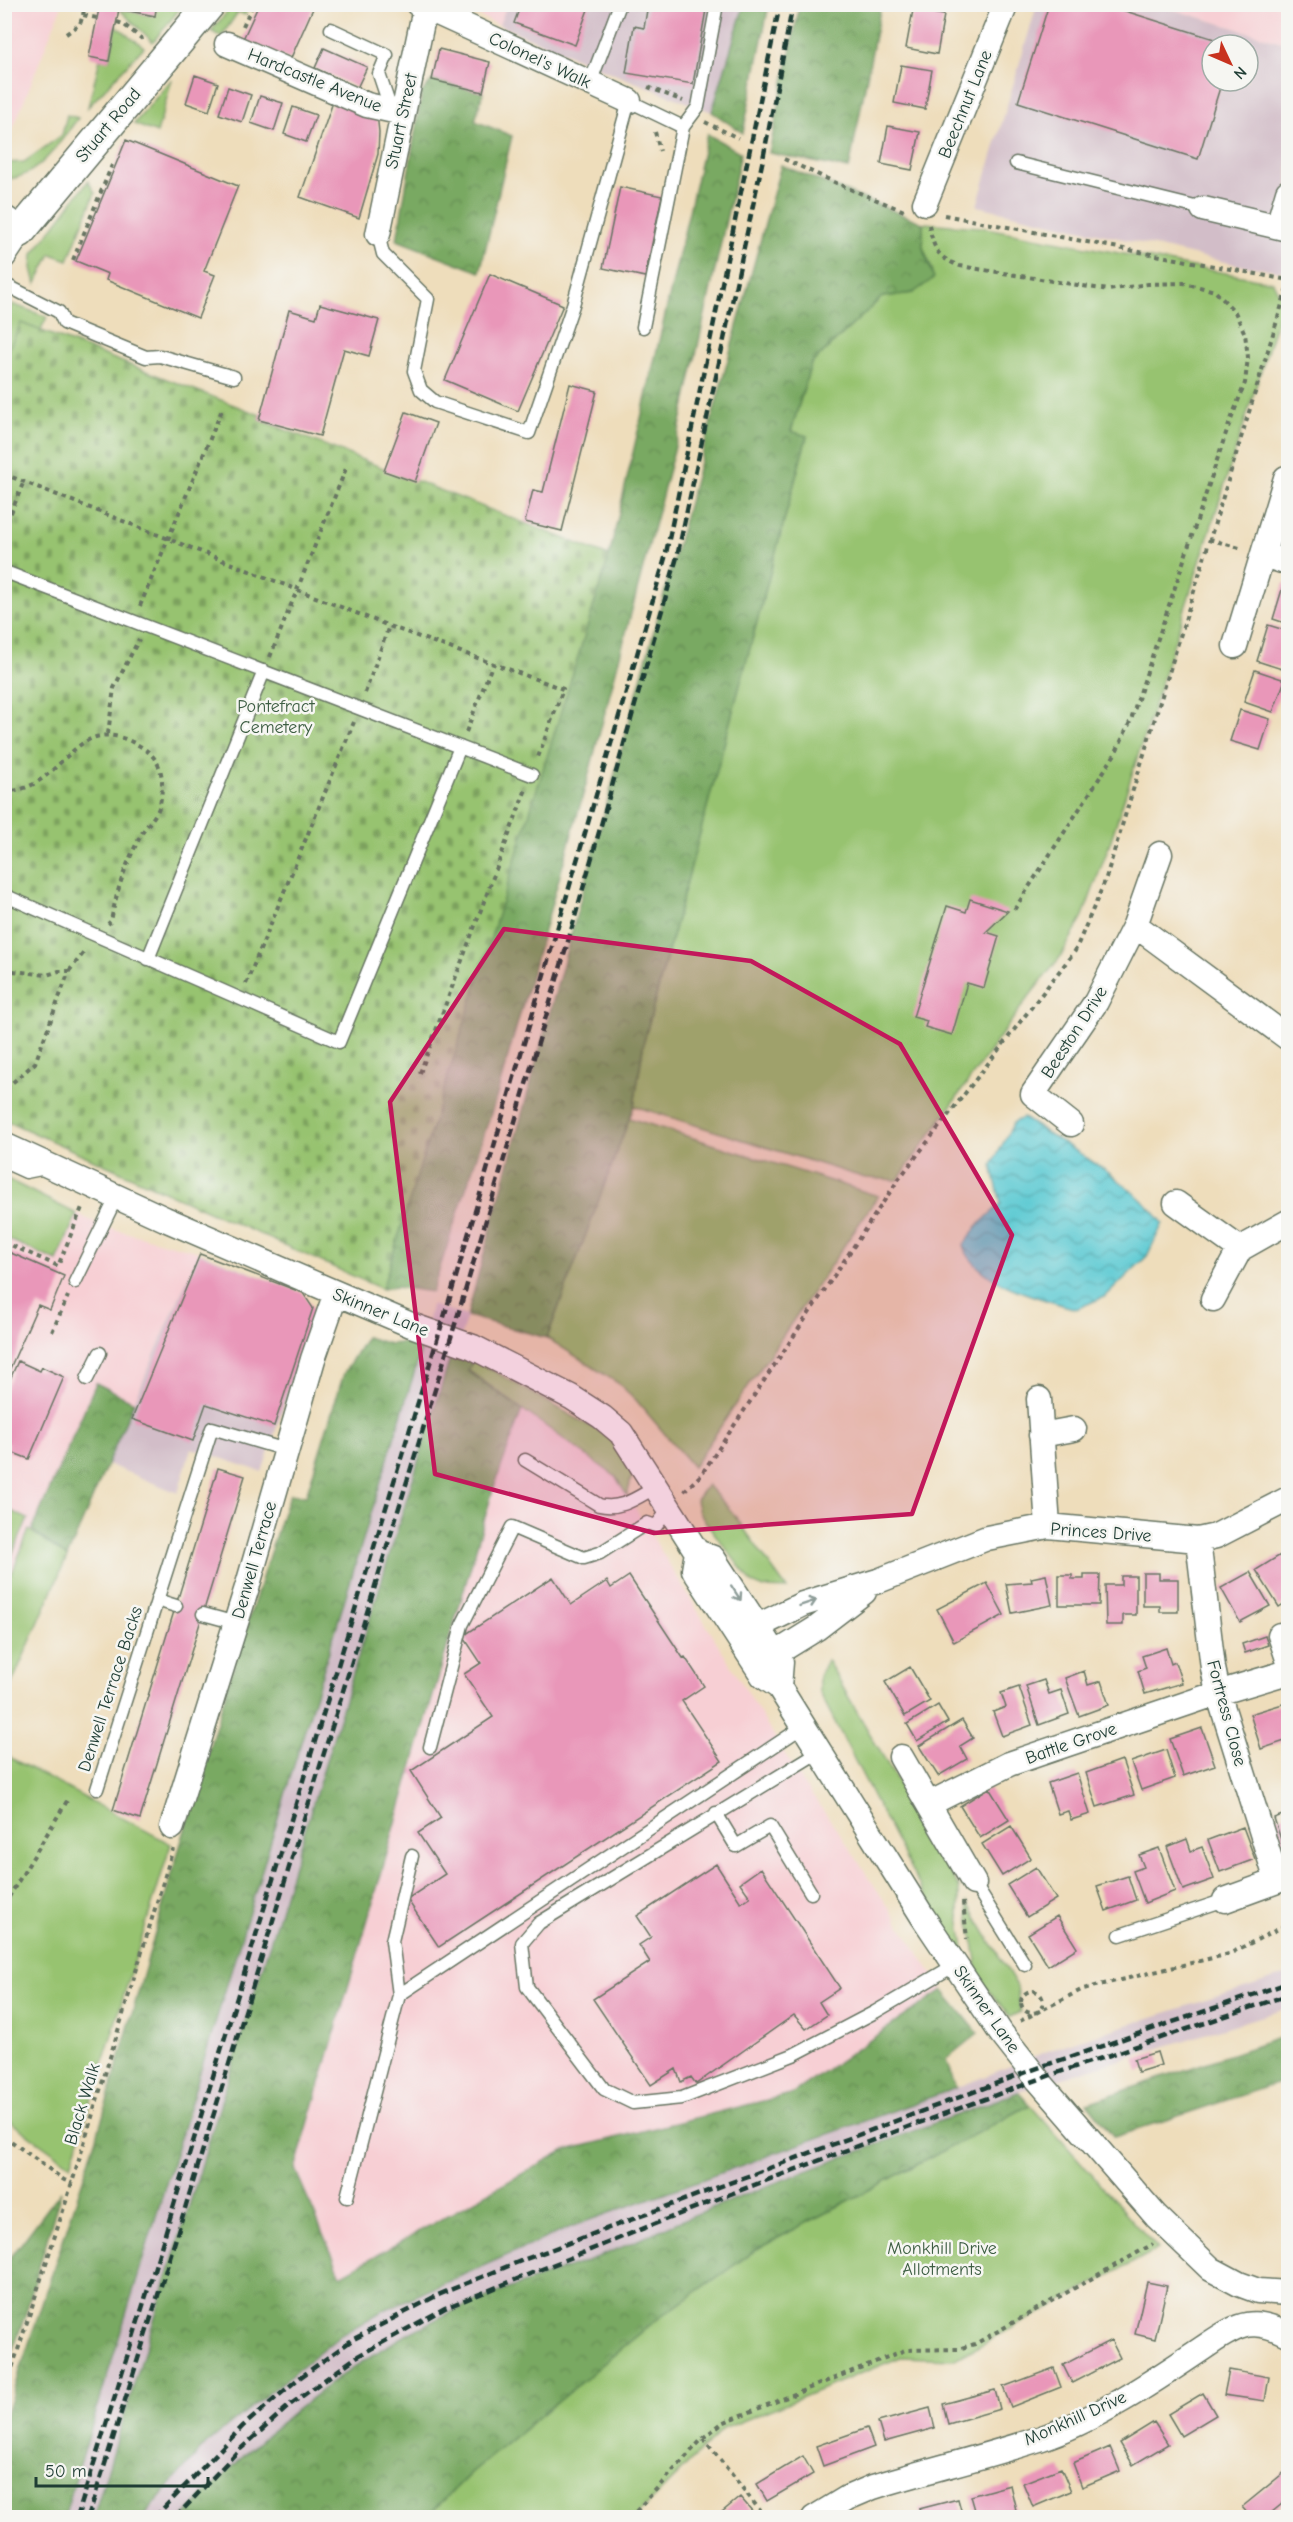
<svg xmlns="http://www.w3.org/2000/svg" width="1293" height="2522" viewBox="0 0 1293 2522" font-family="'Comic Neue',sans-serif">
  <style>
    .built { fill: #f7cfd4 }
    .industrial { fill: #d2bdc8; fill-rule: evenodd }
    .green { fill: #97c370; stroke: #5b8052; stroke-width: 1.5 }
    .forest { fill: url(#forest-crowns); stroke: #4c734b; stroke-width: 1.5 }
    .cemetery { fill: url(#cemetery-stones); stroke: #5b8052; stroke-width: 1.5 }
    .water { fill: url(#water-waves); stroke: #3e8484; stroke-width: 1.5 }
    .building { fill: #e997b9 }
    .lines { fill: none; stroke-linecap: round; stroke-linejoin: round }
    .service-casing { stroke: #677563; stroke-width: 15 }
    .minor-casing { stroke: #677563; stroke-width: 27 }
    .tertiary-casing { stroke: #677563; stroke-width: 33 }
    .path { stroke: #677563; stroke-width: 4; stroke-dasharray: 4.5 4.5; stroke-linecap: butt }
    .service { stroke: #fff; stroke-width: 12 }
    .minor { stroke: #fff; stroke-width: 24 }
    .tertiary { stroke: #fff; stroke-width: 30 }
    .rail { stroke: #1f3d34; stroke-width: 4.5; stroke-dasharray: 9 4.5; stroke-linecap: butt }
    .oneway { stroke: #8f9e9a }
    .marked { fill: #c2185b; fill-opacity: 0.2; stroke: #c2185b; stroke-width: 4.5; stroke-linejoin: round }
    .labels { text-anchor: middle; stroke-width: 5; stroke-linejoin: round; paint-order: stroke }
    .street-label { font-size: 18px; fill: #1f3d34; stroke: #f6f6f2 }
    .park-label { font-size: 18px; fill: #3d5e43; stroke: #f6f6f2 }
  </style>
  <defs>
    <pattern id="forest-crowns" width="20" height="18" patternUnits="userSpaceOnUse" patternTransform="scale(1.5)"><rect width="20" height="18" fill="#79a962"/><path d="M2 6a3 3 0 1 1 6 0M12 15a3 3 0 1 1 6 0" fill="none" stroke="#638b52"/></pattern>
    <pattern id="cemetery-stones" width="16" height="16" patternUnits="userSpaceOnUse" patternTransform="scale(1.5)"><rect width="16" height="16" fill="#97c370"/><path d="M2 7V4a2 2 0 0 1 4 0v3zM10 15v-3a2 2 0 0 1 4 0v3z" fill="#7ba05d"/></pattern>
    <pattern id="water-waves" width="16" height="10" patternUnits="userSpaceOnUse" patternTransform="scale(1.5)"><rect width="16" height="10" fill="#5dcad3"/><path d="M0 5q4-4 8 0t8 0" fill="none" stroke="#4ca5ac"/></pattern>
  </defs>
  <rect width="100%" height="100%" fill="#f6f6f2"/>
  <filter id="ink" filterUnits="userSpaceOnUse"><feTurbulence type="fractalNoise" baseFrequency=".0167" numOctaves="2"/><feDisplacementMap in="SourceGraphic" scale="12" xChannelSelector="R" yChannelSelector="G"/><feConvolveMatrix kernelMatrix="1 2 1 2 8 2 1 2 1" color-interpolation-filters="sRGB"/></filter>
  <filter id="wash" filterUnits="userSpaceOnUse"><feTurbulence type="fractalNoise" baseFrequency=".008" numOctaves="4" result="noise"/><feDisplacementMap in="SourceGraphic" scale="24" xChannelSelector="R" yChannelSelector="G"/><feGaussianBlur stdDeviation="1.35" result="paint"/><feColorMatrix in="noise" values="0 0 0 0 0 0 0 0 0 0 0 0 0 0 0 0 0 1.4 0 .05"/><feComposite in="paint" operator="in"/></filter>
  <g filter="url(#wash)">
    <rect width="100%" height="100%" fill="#edb"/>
    <path class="built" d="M5,4L62,5L5,149L4,5Z
      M453,5H507L499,25Z
      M1158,5H1288V44Z
      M5,1178L102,1226L199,1252L5,1699Z
      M522,1410L616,1477L802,1782L839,1832L943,1990L791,2094L563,2151L341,2275L295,2169L493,1490Z"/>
    <path class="industrial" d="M507,5H744L712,112L619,76L499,25Z
      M1037,5H1158L1288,44V272L1238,265L977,206ZM1212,45H1248V81H1212Z
      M199,1252L303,1293L315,1311L262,1472L191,1448L178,1493L107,1464Z
      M431,1305L467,1316L93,2517L64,2518L422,1347Z
      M1288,1974V2008L1018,2092L323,2517L142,2518L206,2444L341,2335L384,2310L573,2226L956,2088L1055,2048Z"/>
    <path class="green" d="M157,5H183L153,42L119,9L154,16Z
      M233,5H250L245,15L238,12L221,37L211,31Z
      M116,26L144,47L88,107L100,59L109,60Z
      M172,79L157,133L134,124Z
      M67,115L78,118C60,142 38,179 5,179V163L24,162L62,135Z
      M88,181L95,193L68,260L51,254L36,284L32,268L33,254Z
      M923,223L981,227L1273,282L1283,302L1110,843L1083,916L1061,956L1027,999L898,1180L865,1178L634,1106L644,1041L807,436L791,432L811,364L882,297L913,293L933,271L923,247Z
      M12,304L47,317L40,331L21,324L5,359V323Z
      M629,1118L878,1196L693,1467L636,1400L618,1383L547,1338Z
      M5,1178L77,1214L57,1261L5,1238Z
      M473,1359L611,1438L634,1467L627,1496L616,1477L468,1370Z
      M707,1485L732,1512L787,1589L764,1588L752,1583L699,1513L696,1500Z
      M5,1508L28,1519L7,1566L4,1564Z
      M29,1530L67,1557L5,1699V1570L12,1573Z
      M827,1660L959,1887V1916L966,1962L918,1883L819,1691V1676Z
      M5,1755L171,1844L71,2165L5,2118Z
      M967,1902L1017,1986L1020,2012L1010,2017L976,1974L977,1968Z
      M1030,2105L1158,2249L955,2359L901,2357L723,2429L635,2517L426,2518L472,2472L655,2321L757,2249Z"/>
    <path class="forest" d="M800,4L881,5L849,169L769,153Z
      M744,5H769L743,133L712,112Z
      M432,80L483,92L475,121L512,136L480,272L397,240L422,92Z
      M707,134L741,153L679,431L587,781L496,1098L432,1292L396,1287L382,1289L609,556Z
      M781,165L923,223V248L934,278L913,293L882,297L811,364L791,431L807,436L644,1041L634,1106L547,1338L467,1316Z
      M366,1337L390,1344L413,1342L422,1347L64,2517L5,2518V2416L97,2137L175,1863L230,1678L283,1512L290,1494L306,1496L344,1373Z
      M452,1352L473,1359L468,1371L522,1410L493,1490L295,2169L341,2275L563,2151L791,2094L943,1990L978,2033L946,2059L956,2088L573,2226L384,2310L341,2335L206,2444L142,2517L93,2518Z
      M96,1383L134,1402L67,1557L32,1530Z
      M1288,2035V2080L1114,2137L1087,2103Z
      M1018,2092L1030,2105L757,2249L655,2321L472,2472L426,2517H184C265,2428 361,2349 472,2303C516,2285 562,2271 606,2254C640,2240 673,2223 707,2210C810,2168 915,2131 1018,2092Z
      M61,2191L25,2316L5,2371V2265Z"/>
    <path class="cemetery" d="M21,323L260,415V420L609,556L382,1289L5,1120L4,359Z"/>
    <path class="water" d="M1023,1118C1070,1148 1129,1179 1163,1223L1147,1256L1106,1296L1076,1309C1040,1298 979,1285 963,1246L978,1225L1001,1204L992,1165L1014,1122Z"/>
    <g id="blocks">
      <path class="building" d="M100,4H157L155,16L119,9L109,61L89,57Z
        M259,4H315L290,60L243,39Z
        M521,4H590L575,45L514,23Z
        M648,4H707L693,84L626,73L634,26L644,28Z
        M1049,4H1103L1230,44L1212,45V81H1222L1198,159L1018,102Z
        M913,10L944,15L937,54L906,48Z
        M324,48L367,67L357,88L315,68Z
        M439,49L490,62L483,92L432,80Z
        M901,65L932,70L925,109L894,103Z
        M195,75L218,83L209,111L186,103Z
        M228,87L251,95L242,122L219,114Z
        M260,96L283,103L274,131L251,123Z
        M334,99L377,113L379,132L378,154L359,218L300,197Z
        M293,107L316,115L306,142L284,134Z
        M888,126L920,132L912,170L881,164Z
        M126,140L238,186L204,271L215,275L198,318L106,280L108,274L76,261Z
        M620,187L662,196L645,277L603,268Z
        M490,274L563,305L518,411L445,380Z
        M320,304L379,320L369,356L344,349L320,436L259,420L289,310L316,318Z
        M570,384L597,391L562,531L525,522L533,490L543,492Z
        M406,412L436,423L415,482L384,471Z
        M1284,583L1288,584V624L1273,619Z
        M1268,625L1288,631V671L1257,661Z
        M1255,670L1285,680L1273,712L1244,702Z
        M1240,710L1270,719L1260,750L1230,741Z
        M970,899L1008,911L986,932L999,936L984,988L967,983L952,1035L925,1027L927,1021L913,1017L947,906L966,912Z
        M4,1250L64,1276L50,1310L38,1305L4,1382Z
        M200,1254L303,1293L313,1308L274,1426L206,1404L193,1441L132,1419Z
        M18,1361L40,1371L42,1367L64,1377L29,1459L6,1450L9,1444L4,1442V1393Z
        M218,1468L245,1476L140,1819L113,1810Z
        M1282,1554L1288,1564V1601L1279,1607L1256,1570Z
        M1250,1572L1270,1606L1240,1622L1221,1588Z
        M1143,1573H1159V1579H1178V1612H1160V1606H1143Z
        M1046,1575L1052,1605L1012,1613L1006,1584L1032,1582L1031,1578Z
        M1059,1575H1072V1579H1084V1575H1100L1099,1605H1059Z
        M629,1576L683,1658L685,1657L704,1686L682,1701L722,1761L439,1947L407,1899L445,1874L418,1833L441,1818L411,1771L493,1717L464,1674L481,1663L463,1636L553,1577L571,1605L607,1581L611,1588Z
        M1121,1576H1136V1615H1123V1625H1106L1105,1585H1121Z
        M987,1583L1004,1615L954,1642L937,1609Z
        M1265,1636L1268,1645L1245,1653L1242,1644Z
        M1166,1648L1171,1664L1175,1662L1182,1683L1145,1694L1138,1671L1146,1668L1142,1656Z
        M910,1667L930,1701L905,1716L885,1682Z
        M1084,1671L1088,1685L1101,1681L1109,1705L1079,1716L1065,1678Z
        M1044,1680L1049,1694L1061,1690L1069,1714L1039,1725L1026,1686Z
        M1019,1687L1032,1725L1002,1736L993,1712L1006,1707L1001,1693Z
        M1286,1703L1288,1711V1740L1261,1749L1250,1714Z
        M938,1705L948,1722L917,1741L907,1724Z
        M962,1720L973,1738L960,1746L967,1759L938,1776L919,1746Z
        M1202,1728L1215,1765L1183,1776L1170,1739Z
        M1166,1750L1175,1778L1141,1790L1131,1762Z
        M1122,1760L1134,1795L1097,1807L1086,1773Z
        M1077,1773L1090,1814L1071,1820L1068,1811L1058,1814L1048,1783Z
        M989,1788L1009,1820L980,1838L960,1806Z
        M1288,1813V1851L1285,1852L1274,1818Z
        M1011,1826L1031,1858L1002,1876L982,1844Z
        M1243,1827L1255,1859L1220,1872L1208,1840Z
        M1187,1839L1191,1851L1202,1847L1214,1879L1183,1890L1167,1847Z
        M1159,1848L1175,1891L1145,1903L1133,1871L1144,1867L1139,1855Z
        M716,1864L741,1903L750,1897L740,1883L761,1868L840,1988L819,2002L827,2015L806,2029L794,2015L696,2084L691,2077L681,2082L676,2069L651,2085L593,1999L650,1962L639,1945L651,1937L637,1916Z
        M1036,1867L1056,1899L1027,1917L1007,1885Z
        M1128,1876L1136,1900L1106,1911L1097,1886Z
        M1057,1916L1077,1948L1048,1966L1028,1934Z
        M1157,2052L1161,2065L1138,2072L1134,2059Z
        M1147,2282L1167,2286L1155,2339L1135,2334Z
        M1111,2340L1120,2358L1072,2383L1063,2365Z
        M1054,2368L1061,2387L1011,2407L1003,2387Z
        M1229,2370L1269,2377L1265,2401L1224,2395Z
        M995,2390L1000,2409L948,2424L943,2404Z
        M1203,2393L1216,2415L1181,2436L1168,2414Z
        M930,2408L935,2428L884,2442L878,2422Z
        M1154,2422L1168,2444L1133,2465L1120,2443Z
        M867,2428L874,2447L823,2466L816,2446Z
        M1110,2447L1120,2471L1082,2487L1073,2463Z
        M803,2456L813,2474L767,2501L757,2484Z
        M1061,2468L1071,2491L1033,2507L1023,2483Z
        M1286,2471L1288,2474V2499L1266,2517H1251L1242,2507Z
        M1010,2485L1016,2510L988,2517H976L970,2496Z
        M740,2497L753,2512L747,2517H716Z
        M958,2499L963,2517H921L919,2509Z"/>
    </g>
  </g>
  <g filter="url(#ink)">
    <use href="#blocks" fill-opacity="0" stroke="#677563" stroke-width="1.5"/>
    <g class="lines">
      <g class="service-casing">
        <path id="service" d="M331,29L387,55L379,74L391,110
          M590,83L620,4
          M1016,163L1203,209
          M378,234L383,254L428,299L414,371L421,390L435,402L529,433L573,305L629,101L683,127
          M4,284L59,312L64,323L146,357L160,356L234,377
          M643,327L683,127L698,107L717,4
          M8,573L532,775
          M4,895L339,1042L460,747
          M148,959L264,671
          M4,1162L26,1172L46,1168
          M75,1282L117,1196
          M87,1379L100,1353
          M525,1460L599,1505C622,1510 636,1498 656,1487
          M157,1600L176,1606
          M203,1614L236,1623
          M430,1747L462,1625L512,1527L584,1558L600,1553L647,1523L656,1526L670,1508
          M820,1751L539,1923L522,1943L527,1987L604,2089L633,2103L682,2098L793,2055L875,2012L955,1965
          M97,1789L212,1428L286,1450
          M716,1813L736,1846L770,1826L811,1893
          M412,1856L392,1941L399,1995L804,1726
          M974,1883L1025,1965
          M1120,1935L1225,1900
          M347,2197L399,1995"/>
      </g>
      <g class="minor-casing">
        <path id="minor" d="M418,4L629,101
          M227,44L367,105L403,113
          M925,203L1006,4
          M1203,209L1288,229
          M1278,226L1288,192
          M378,234L425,8
          M4,256L20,232
          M1264,555L1288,563
          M1235,646L1286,478
          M1135,925L1288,1038
          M1071,1124L1033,1094L1096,1002L1135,925L1160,854
          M4,1145L165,1219L336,1293L411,1325L473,1347L571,1397L602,1417L621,1433L697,1552L713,1558L781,1662L779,1687
          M1176,1203L1240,1249L1288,1222
          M1213,1299L1240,1249
          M1039,1399L1048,1526
          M1041,1435L1074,1429
          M1198,1540L1213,1668L1218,1693L1277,1881
          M697,1552L694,1570L763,1676L779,1687L923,1917L1001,2033L1038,2080L1156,2216L1211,2269L1239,2284L1258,2291L1288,2293
          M1280,1635L1288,1659
          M748,1637L758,1626L803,1604L878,1581L987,1538L1048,1526L1198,1540L1216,1536L1288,1499
          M762,1662L817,1628L864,1592
          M901,1757L974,1883
          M929,1804L1009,1764L1218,1693L1288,1672
          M172,1827L249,1581L313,1359L336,1293
          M1225,1900L1288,1877
          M814,2518L847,2498L873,2487C928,2470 984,2457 1039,2439C1096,2421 1160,2377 1209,2344C1240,2323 1254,2317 1288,2334"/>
      </g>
      <g class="tertiary-casing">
        <path id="tertiary" d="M4,221L20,232L210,4"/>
      </g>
      <path class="path" d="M389,4L396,8
        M83,15L85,4
        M117,22L123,24L146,42
        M243,26L253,4
        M66,34L80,24L83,15L97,18
        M648,87L683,101
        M705,122L738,138
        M655,132L660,151
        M784,159L845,187L904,211
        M944,215L1288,280
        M929,225C934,249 936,257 960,266L1108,290L1148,284L1184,283L1215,291L1235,312L1245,334L1248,357L1245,383L1227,430L1131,720L1115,754L1012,913
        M73,260L112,165
        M4,474L389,626
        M4,530L24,481
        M1209,539L1243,549
        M140,606L222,410
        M270,657L347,466
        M365,693L389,626L563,689L537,760
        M466,732L493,663
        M108,734L114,688L139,639
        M4,791C66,793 72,703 143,748C164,762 164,781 160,804C158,815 146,825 141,835C126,863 117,889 111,921L108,924
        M4,970L47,975L59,971H69L35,1063L4,1090
        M69,971L86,950
        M246,984L354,722
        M420,1073L526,789
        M4,1242L58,1266L83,1205
        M52,1332L68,1296
        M684,1491L701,1475L898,1180L1075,951L1105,881L1288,285
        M963,1902L967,1939
        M4,1905L67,1801
        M1021 2002a11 11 0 1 1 22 0a11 11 0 1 1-22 0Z
        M1020,2021L1083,1989L1229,1954L1288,1924
        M4,2136L64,2180L72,2183
        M4,2393L72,2183L173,1849
        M703,2438L766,2518
        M630,2518L703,2438L722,2423L905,2350L958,2349L975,2344L1153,2244"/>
      <use href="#service" class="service"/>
      <use href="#minor" class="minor"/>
      <use href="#tertiary" class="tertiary"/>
      <path class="rail" d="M77,2518L162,2244L451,1294L665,558L780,4
        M88,2518L175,2241L463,1298L567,945L677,557L763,159L793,4
        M154,2518L243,2426L298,2379L352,2340L438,2295L523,2260L1043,2066L1288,1983
        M175,2518L236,2453L291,2404L358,2356L445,2308L712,2201L905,2128L1051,2075L1288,1995"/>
    </g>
    <defs><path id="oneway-shaft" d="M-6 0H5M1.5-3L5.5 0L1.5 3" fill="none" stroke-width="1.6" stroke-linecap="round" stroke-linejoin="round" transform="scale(1.5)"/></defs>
    <g class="oneway">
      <use href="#oneway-shaft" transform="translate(736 1593) rotate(57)"/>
      <use href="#oneway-shaft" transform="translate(808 1603) rotate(-19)"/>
    </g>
  </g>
  <path class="marked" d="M504,929L751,961L900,1044L1012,1235L912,1514L654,1533L435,1474L390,1102Z"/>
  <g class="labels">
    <g class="street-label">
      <text transform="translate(540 60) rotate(25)" y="6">Colonel's Walk</text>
      <text transform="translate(315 80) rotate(22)" y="6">Hardcastle Avenue</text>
      <text transform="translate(965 104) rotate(-68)" y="6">Beechnut Lane</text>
      <text transform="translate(401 121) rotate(-78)" y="6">Stuart Street</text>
      <text transform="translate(108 125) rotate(-50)" y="6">Stuart Road</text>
      <text transform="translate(1074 1032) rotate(-57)" y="6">Beeston Drive</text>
      <text transform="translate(381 1312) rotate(22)" y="6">Skinner Lane</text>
      <text transform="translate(1101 1532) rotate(4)" y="6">Princes Drive</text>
      <text transform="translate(254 1560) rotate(-74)" y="6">Denwell Terrace</text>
      <text transform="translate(110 1689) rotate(-72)" y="6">Denwell Terrace Backs</text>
      <text transform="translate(1227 1713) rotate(75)" y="6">Fortress Close</text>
      <text transform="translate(1071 1743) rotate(-19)" y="6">Battle Grove</text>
      <text transform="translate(987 2009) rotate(55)" y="6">Skinner Lane</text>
      <text transform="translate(82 2104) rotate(-73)" y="6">Black Walk</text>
      <text transform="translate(1075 2418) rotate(-24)" y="6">Monkhill Drive</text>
    </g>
    <g class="park-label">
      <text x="276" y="712">Pontefract<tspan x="276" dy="21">Cemetery</tspan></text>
      <text x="942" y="2254">Monkhill Drive<tspan x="942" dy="21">Allotments</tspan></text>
    </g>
  </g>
  <rect width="1293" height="2522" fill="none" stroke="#f6f6f2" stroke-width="24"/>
  <g transform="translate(1230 63) rotate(134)"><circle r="28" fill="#f6f6f2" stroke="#a0aca6" stroke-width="1.5"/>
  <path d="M0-4.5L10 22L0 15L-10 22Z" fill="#c8321e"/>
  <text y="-9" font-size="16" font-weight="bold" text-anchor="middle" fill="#1f3d34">N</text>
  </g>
  <path d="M36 2477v9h172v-9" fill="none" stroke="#1f3d34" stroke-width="3"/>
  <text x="45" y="2477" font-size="18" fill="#1f3d34" stroke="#f6f6f2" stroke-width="4.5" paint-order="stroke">50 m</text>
</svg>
